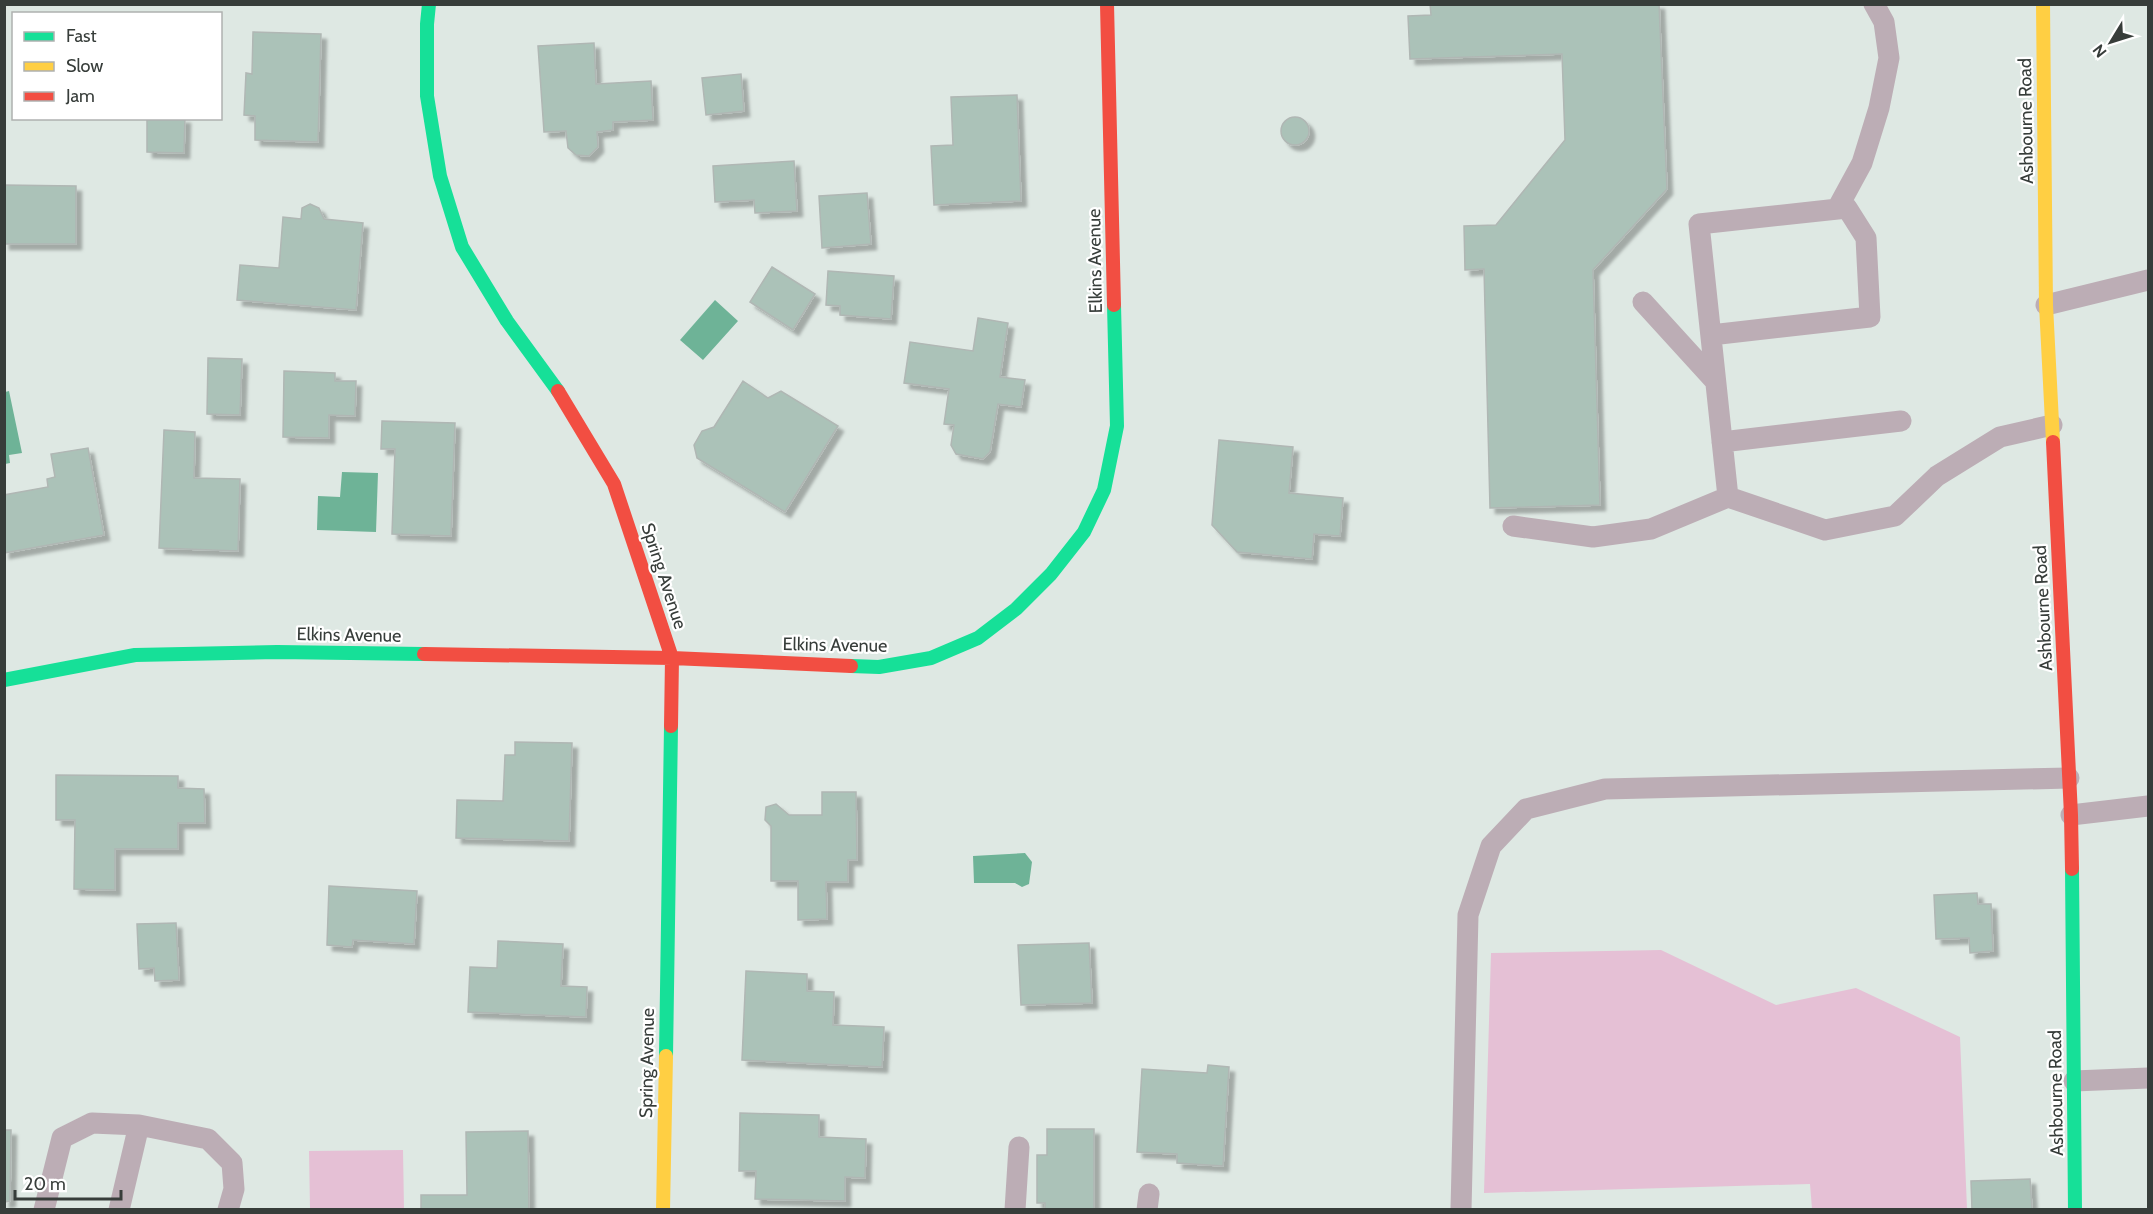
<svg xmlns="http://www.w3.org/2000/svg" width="2153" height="1214" viewBox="0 0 2153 1214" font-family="Cabin,sans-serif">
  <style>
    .green { fill: #e5c0d5 }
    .water { fill: #6eb397 }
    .building { fill: #abc2b8; stroke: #b0b7b4; stroke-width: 1.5; filter: url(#shadow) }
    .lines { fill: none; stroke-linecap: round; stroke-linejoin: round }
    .lane { stroke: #bcadb5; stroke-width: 21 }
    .fast { stroke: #16e098; stroke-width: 14 }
    .slow { stroke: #ffcf43; stroke-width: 14 }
    .jam { stroke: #f24e42; stroke-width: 14 }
    .labels { text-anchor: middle; stroke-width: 4.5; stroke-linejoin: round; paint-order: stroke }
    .street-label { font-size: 18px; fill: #373d3a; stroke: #fff }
  </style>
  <defs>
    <filter id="shadow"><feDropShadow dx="5.5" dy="5.5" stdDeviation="1.5" flood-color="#0004"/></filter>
  </defs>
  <rect width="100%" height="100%" fill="#dee8e3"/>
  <path class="green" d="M1661,950L1776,1005L1856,988L1960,1037L1967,1209H1812L1810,1184L1484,1193L1491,953Z
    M403,1150L404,1209H310L309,1151Z"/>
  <path class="water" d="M715,300L738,321L703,360L680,340Z
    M9,391L22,453L9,455L10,463L5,464V392Z
    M342,472L378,473L376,532L317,530L318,496L340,497Z
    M1025,853L1032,862L1029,884L1022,887L1015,883H974L973,856Z"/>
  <path class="building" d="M1430,4H1659L1667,189L1593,270L1600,505L1490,508L1484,269L1465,270L1464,226L1496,225L1565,140L1562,54L1410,59L1408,16L1431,15Z
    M253,32L321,34L318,142L255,140V116L244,115L246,73L252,74Z
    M594,43L596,84L651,81L653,120L613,122V130L597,132L598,147L589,156L576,155L568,148L566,131L544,132L538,46Z
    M741,74L744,111L706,115L702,78Z
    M1017,95L1021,201L934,205L931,146L953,145L951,97Z
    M1281 131a14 14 0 1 1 28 0a14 14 0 1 1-28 0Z
    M147,118H185L184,153L147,152Z
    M794,161L797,211L755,213L754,200L715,202L713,166Z
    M4,185L76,186V244H4Z
    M867,193L871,244L822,248L819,196Z
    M310,204L319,208L324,219L363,223L356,310L237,300L240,265L279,268L283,217L301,219L302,208Z
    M772,267L815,294L793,330L750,302Z
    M828,271L894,276L891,319L840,315V306L826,305Z
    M978,318L1008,323L1000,377L1025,380L1021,407L998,404L990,452L983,459L956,454L951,445L954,425L944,424L949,389L904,383L910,342L973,351Z
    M208,358L242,359L240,415L207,414Z
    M284,371L335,373V381H356L355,416L329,415V438L283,437Z
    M743,381L768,398L781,391L838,426L785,512L697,458L694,445L702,431L714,427Z
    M382,421L455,423L451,536L392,534L395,449H381Z
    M164,430L195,432L194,478L240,479L238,551L159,548Z
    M1219,440L1293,447L1289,493L1343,498L1340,536L1314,534L1312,559L1237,552L1212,525Z
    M88,448L104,535L4,553V495L48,487L47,479L55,477L51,454Z
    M515,742L572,743L569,841L456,838L457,800L503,801L505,755H515Z
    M56,775L178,776V788L204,789L205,823H178V849H115V890L74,889L75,820H56Z
    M822,792H856L857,860H848V882H826L827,919L798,920V881H771V826L765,820L766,807L776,804L789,815H822Z
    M329,886L417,891L414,944L353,940L352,947L327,945Z
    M1977,893L1978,904H1991L1993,951L1970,953L1969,938L1936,939L1934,895Z
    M176,923L179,980L155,981L154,968L139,969L137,924Z
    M498,941L563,944L561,986L587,987L586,1017L468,1012L470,967L497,968Z
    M1089,943L1092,1003L1021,1005L1018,945Z
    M746,971L807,974V991L834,992L833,1025L884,1027L882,1067L742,1060Z
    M1208,1065L1229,1067L1223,1166L1177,1163V1154L1137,1152L1142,1069L1207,1073Z
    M740,1113L819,1115V1137L866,1139L865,1178L845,1177V1201L755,1199L756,1171H739Z
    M1047,1129H1094V1210H1045V1203H1037V1155H1047Z
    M4,1130H11L10,1201L4,1202Z
    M528,1131L529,1210H421V1195H467L466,1132Z
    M2030,1179L2032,1210H1972L1971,1181Z"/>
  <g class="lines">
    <path class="lane" d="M1837,209L1862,163L1879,108L1889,58L1884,22L1874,4
      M1643,302L1715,381
      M2046,305L2148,280
      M1711,335L1870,317L1866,238L1847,208L1699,224L1728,497
      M1722,442L1901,421
      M1513,526L1593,537L1651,529L1728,497L1825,530L1895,516L1937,476L2000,437L2052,425
      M2071,815L2148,806
      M2074,1081L2148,1078
      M44,1210L62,1138L92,1123L139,1125L208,1139L232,1163L234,1189L228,1210
      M119,1210L139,1125
      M1015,1210L1019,1147
      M1147,1210L1149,1194
      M1461,1210L1468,915L1491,846L1526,809L1605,789L2069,778"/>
    <path class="fast" d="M429,4L427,24V96L440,176L462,247L507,321L558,391
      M851,666L879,667L931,658L978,638L1016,609L1051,574L1084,532L1104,490L1117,426L1114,305
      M4,680L135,655L277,652L424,654
      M2072,869L2075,1210
      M666,1056L671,726"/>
    <path class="slow" d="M2043,4L2046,305L2053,442
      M663,1210L666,1056"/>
    <path class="jam" d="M1107,4L1114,305
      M558,391L614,484L672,658L671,726
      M2053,442L2071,815L2072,869
      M424,654L672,658L851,666"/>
  </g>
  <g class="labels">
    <g class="street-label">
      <text transform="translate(2026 121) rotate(-91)" y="6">Ashbourne Road</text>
      <text transform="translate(1095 261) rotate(-91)" y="6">Elkins Avenue</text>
      <text transform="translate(664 576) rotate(72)" y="6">Spring Avenue</text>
      <text transform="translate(2043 608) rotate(-93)" y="6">Ashbourne Road</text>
      <text transform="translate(349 635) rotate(1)" y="6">Elkins Avenue</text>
      <text transform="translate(835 645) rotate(1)" y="6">Elkins Avenue</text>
      <text transform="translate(647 1063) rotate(-89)" y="6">Spring Avenue</text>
      <text transform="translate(2056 1093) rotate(-91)" y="6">Ashbourne Road</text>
    </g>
  </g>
  <rect width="2153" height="1214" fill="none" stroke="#373d3a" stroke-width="12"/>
  <rect x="12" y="12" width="210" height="108" fill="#ffffff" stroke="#afb1b0" stroke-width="1.5"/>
  <rect x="24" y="32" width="30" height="9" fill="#16e098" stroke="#afb1b0" stroke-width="1.5"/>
  <text x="66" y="42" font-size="18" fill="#373d3a">Fast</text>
  <rect x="24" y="62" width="30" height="9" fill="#ffcf43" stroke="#afb1b0" stroke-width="1.5"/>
  <text x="66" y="72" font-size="18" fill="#373d3a">Slow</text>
  <rect x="24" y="92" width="30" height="9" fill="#f24e42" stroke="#afb1b0" stroke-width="1.5"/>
  <text x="66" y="102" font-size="18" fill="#373d3a">Jam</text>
  <g transform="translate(2111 42) rotate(232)" stroke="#ffffff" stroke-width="4.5" paint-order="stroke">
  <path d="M0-4.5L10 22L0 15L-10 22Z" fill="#373d3a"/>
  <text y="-9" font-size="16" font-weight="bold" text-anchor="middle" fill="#373d3a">N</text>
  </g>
  <path d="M15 1190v9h106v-9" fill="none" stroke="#373d3a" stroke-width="3"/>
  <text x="24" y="1190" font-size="18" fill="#373d3a" stroke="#ffffff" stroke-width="4.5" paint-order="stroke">20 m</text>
</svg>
